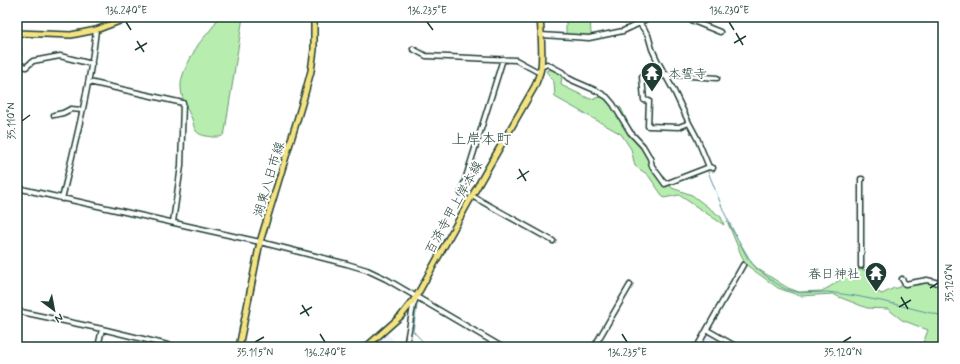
<svg xmlns="http://www.w3.org/2000/svg" width="960" height="364" viewBox="0 0 960 364" font-family="Mynerve,'Klee One',sans-serif">
  <style>
    .built { fill: #eff2fe }
    .green { fill: #b7edaf; stroke: #6b9572 }
    .lines { fill: none; stroke-linecap: round; stroke-linejoin: round }
    .stream { stroke: #5c969e; stroke-width: 1 }
    .minor-casing { stroke: #1f3d34; stroke-width: 7 }
    .major-casing { stroke: #1f3d34; stroke-width: 8 }
    .minor { stroke: #fff; stroke-width: 4 }
    .major { stroke: #f5e382; stroke-width: 5 }
    .ticks { fill: none; stroke: #1f3d34; stroke-width: 1.5 }
    .labels { text-anchor: middle; stroke-width: 4; stroke-linejoin: round; paint-order: stroke }
    .poi-label { font-size: 13px; fill: #1f3d34; stroke: #fff; text-anchor: start }
    .street-label { font-size: 13px; fill: #1f3d34; stroke: #fff }
    .quarter-label { font-size: 15px; fill: #1f3d34; stroke: #fff }
    .neatline { fill: none; stroke: #1f3d34; stroke-width: 1.5 }
    .ticks-label { font-size: 10px; text-anchor: middle; fill: #1f3d34 }
  </style>
  <rect width="100%" height="100%" fill="#fff"/>
  <filter id="ink" filterUnits="userSpaceOnUse"><feTurbulence type="fractalNoise" baseFrequency=".025" numOctaves="2"/><feDisplacementMap in="SourceGraphic" scale="8" xChannelSelector="R" yChannelSelector="G"/><feConvolveMatrix kernelMatrix="1 2 1 2 8 2 1 2 1" color-interpolation-filters="sRGB"/></filter>
  <g filter="url(#ink)">
    <path class="built" d="M386,332L400,347H370Z
      M709,333L733,347H701Z"/>
    <path class="green" d="M218,17H243L225,131C223,138 220,137 213,137C207,136 200,136 196,131C194,128 193,123 192,119C187,108 180,96 181,84C181,74 193,53 198,45C205,35 214,28 218,17Z
      M566,17H590L591,34L589,36L566,35Z
      M549,69L560,73L562,76L561,85L590,99L602,97L621,108L628,123L635,135L648,149L656,168L666,179L672,188L692,195L721,217L724,225L679,195L664,198L648,175L635,166L631,149L621,134L555,97L554,82L546,71Z
      M727,221L752,263L758,269L788,288L799,292L822,291L831,286L848,274L858,269L865,270L871,274L876,291L882,294L894,288H898L901,286L928,281L943,285V342L939,347L922,346L928,330L902,320L888,309L867,308L839,297L833,294L800,296L778,288L745,264Z"/>
    <g class="lines">
      <path class="stream" d="M632,17L636,21
        M698,145L706,166
        M707,169L724,212L738,240L748,259L758,270L774,282L785,289L800,293L828,292L856,296L886,302L943,316
        M417,306L413,331L428,347"/>
      <g class="minor-casing">
        <path id="minor" d="M635,17L648,35L652,49L657,60L674,91L689,123L697,138L709,167L713,168
          M683,17L720,32
          M541,35L589,38L623,31L640,23L649,17
          M17,36L19,64L17,70
          M413,49L426,56L516,60L540,73
          M19,64L26,67L33,61L60,56L92,64
          M541,67L547,64L562,72L568,78L574,81L597,91L607,97L613,104L630,132L643,146L650,158L652,166L665,184L709,167
          M665,74L717,78
          M666,76L642,77L644,100L649,101L648,126L679,127L689,123
          M89,82L183,103L181,166L173,222
          M54,115L63,113L71,109L82,110
          M17,188L260,242L347,264L367,270L386,279L502,347
          M461,193L503,59
          M472,196L553,241
          M62,199C75,143 90,87 96,30
          M861,266V179H862
          M902,279L905,284L927,280L943,284
          M17,311L102,329L176,347
          M707,330L737,347
          M98,347L102,329
          M406,347L413,306L416,298
          M594,347L630,285
          M697,347L743,265"/>
      </g>
      <g class="major-casing">
        <path id="major" d="M17,33L71,35L96,30L130,17
          M239,347L260,242L304,97L311,71L314,50V17
          M366,347L401,316L416,297L472,196L535,86C537,80 540,74 541,68C543,53 541,32 540,17"/>
      </g>
      <use href="#minor" class="minor"/>
      <use href="#major" class="major"/>
    </g>
  </g>
  <path class="ticks" d="M126,22L131,30M427,22L433,30M729,22L734,30M736,33L743,45M137,41L144,52M734,43L746,36M135,50L147,43M22,121L30,115M519,169L526,181M517,179L529,171M930,288L938,283M901,297L908,309M302,305L309,316M899,307L911,300M300,314L312,307M320,334L325,342M622,334L627,342M255,342L264,337M843,342L851,337"/>
  <defs>
    <g id="temple-pin" transform="scale(1.15)"><path d="M0 17L-7.5 6A9.5 9.5 0 1 1 7.5 6Z" fill="#1f3d34" stroke="#fff"/><path d="M0-6L5-2H3V0L6.5 2.5H4V6H1.5V3h-3V6H-4V2.5H-6.5L-3 0V-2H-5Z" fill="#fff"/></g>
  </defs>
  <g fill-rule="evenodd">
    <use href="#temple-pin" x="652" y="73"/>
    <use href="#temple-pin" x="876" y="273"/>
  </g>
  <g class="labels">
    <g class="poi-label">
      <text x="668" y="78">本誓寺</text>
      <text x="860" y="278" text-anchor="end">春日神社</text>
    </g>
    <g class="street-label">
      <text transform="translate(268 179) rotate(-73)" y="5">湖東八日市線</text>
      <text transform="translate(453 207) rotate(-61)" y="5">百済寺甲上岸本線</text>
    </g>
    <g class="quarter-label">
      <text x="481" y="144">上岸本町</text>
    </g>
  </g>
  <rect width="960" height="364" fill="none" stroke="#fff" stroke-width="44"/>
  <g transform="translate(54 310) rotate(148)" stroke="#ffffff" stroke-width="3" paint-order="stroke">
  <path d="M0-3L7 15L0 10L-7 15Z" fill="#1f3d34"/>
  <text y="-6" font-size="11" font-weight="bold" text-anchor="middle" fill="#1f3d34">N</text>
  </g>
  <rect x="22" y="22" width="916" height="320" class="neatline"/>
  <g class="ticks-label">
    <text x="126" y="14">136.240°E</text>
    <text x="427" y="14">136.235°E</text>
    <text x="729" y="14">136.230°E</text>
    <text transform="translate(11 121) rotate(-90)" y="4">35.110°N</text>
    <text transform="translate(949 283) rotate(-90)" y="4">35.120°N</text>
    <text x="255" y="356">35.115°N</text>
    <text x="325" y="356">136.240°E</text>
    <text x="627" y="356">136.235°E</text>
    <text x="843" y="356">35.120°N</text>
  </g>
</svg>
